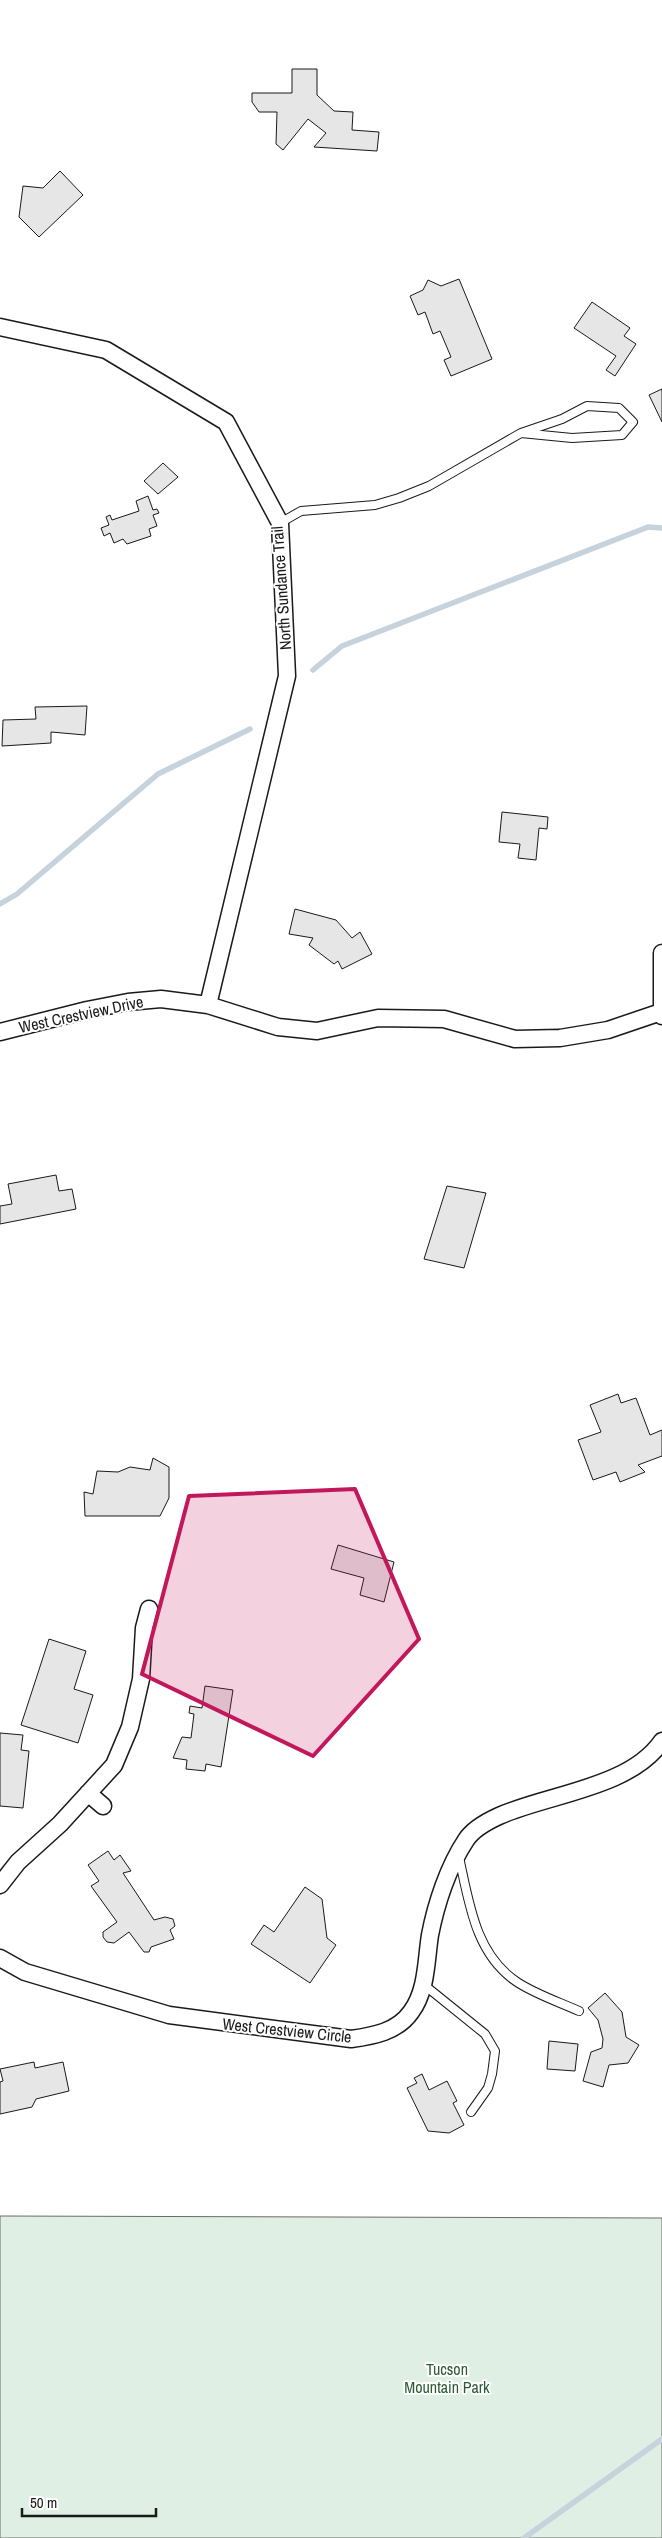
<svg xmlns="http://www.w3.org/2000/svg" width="662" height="2538" viewBox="0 0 662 2538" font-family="'Archivo Narrow',sans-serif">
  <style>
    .green { fill: #e0efe3; stroke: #6a6a6a }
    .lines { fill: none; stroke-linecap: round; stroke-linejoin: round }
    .stream { stroke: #c6d2dc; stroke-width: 5.5 }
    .building { fill: #e6e6e6; stroke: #1a1a1a }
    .service-casing { stroke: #1a1a1a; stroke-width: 10 }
    .minor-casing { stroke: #1a1a1a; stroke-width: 19 }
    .service { stroke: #fff; stroke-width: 8 }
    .minor { stroke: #fff; stroke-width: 16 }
    .marked { fill: #c2185b; fill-opacity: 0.2; stroke: #c2185b; stroke-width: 4; stroke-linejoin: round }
    .labels { text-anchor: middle; stroke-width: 4; stroke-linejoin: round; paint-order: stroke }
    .street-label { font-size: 16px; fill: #1a1a1a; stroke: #fff }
    .park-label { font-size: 16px; fill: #2b5a34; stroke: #fff }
  </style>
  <rect width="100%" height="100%" fill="#fff"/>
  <path class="green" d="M0,2216L662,2218V2538H0Z"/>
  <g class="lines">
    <path class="stream" d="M313,670L342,646L648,527L662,528
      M0,904L17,894L158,774L250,729
      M524,2538L662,2439"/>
  </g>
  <path class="building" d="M292,69H317V95L334,111L353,112L352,130L379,132L377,151L314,147L326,133L308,119L283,150L276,144L277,112H259L252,102V93H292Z
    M60,171L83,195L39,237L19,217L23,186L43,188Z
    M459,279L492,359L451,376L444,360L451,357L440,331L433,334L425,312L418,315L410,296L423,290L428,280L441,286Z
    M592,302L630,328L624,336L636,344L615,376L606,370L616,356L574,328Z
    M662,389V422L649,395Z
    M163,463L178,477L158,494L144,481Z
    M148,496L153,510L157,509L159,513L153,515L157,526L149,529L151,536L127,544L123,539L114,543L110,533L104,536L101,528L109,525L106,517L110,515L112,520L139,511L136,501Z
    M87,706L85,735L51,732V743L2,746L3,720L36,719L35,707Z
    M502,812L548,817L547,829L539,828L536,860L518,858L520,844L499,842Z
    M295,909L336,920L352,938L360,932L372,954L342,969L338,961L334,964L309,945L313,938L289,934Z
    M56,1175L59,1191L72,1189L76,1209L0,1224V1206L12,1204L8,1184Z
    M447,1186L486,1193L464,1268L424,1259Z
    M618,1394L621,1403L636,1398L650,1435L662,1430V1456L638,1465L645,1472L620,1482L616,1472L593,1480L578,1440L601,1432L590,1405Z
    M153,1458L169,1467V1498L160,1516H85L84,1492L93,1494L97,1471L118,1472L130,1467L150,1470Z
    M338,1545L394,1562L384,1602L360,1595L364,1578L331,1569Z
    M49,1639L86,1651L74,1689L93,1695L78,1743L21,1725Z
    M205,1686L233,1690L221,1767L206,1764L205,1771L186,1769L187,1760L173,1758L182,1737L191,1738L194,1714L189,1713L190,1706L202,1708Z
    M0,1733L23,1735L21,1750L29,1751L23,1808L0,1806Z
    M108,1851L114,1860L120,1855L131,1871L123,1873L154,1920L165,1917L173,1919L175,1926L170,1930L174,1939L151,1947L149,1952H144L129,1932L114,1943L107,1942L103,1937V1932L117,1922L91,1886L99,1881L88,1865Z
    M305,1887L322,1899L327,1938L336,1945L310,1983L251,1944L264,1925L274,1932Z
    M605,1993L622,2012L626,2037L639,2045L628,2063L609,2065L603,2087L583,2081L591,2052L602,2048L603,2039L598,2020L588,2008Z
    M549,2041L578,2044L575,2071L547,2069Z
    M34,2062L35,2068L63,2062L69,2091L36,2099L32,2107L0,2114V2082L3,2081L0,2069Z
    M422,2074L429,2090L447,2081L457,2101L453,2103L464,2125L449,2133L428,2131L407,2088L417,2083L414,2078Z"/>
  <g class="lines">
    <g class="service-casing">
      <path id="service" d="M280,523L301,511L375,505L399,498L429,486L521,433L572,438L622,435L633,422L619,408L587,406L562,419L521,433
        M459,1857C469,1902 475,1954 517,1982C535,1994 559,2002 579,2011
        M423,1984L485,2034L495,2051L492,2074L488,2088L471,2112"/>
    </g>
    <g class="minor-casing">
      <path id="minor" d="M0,327L106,350L226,422L280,523L287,676L208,1005
        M662,953V1016
        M0,1032L87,1010L128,1002L161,999L208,1005L278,1027L317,1031L378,1018L444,1019L515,1039L560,1038L608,1030L661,1012
        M88,1793L103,1806
        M0,1885L18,1862L60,1824L114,1765L130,1727L141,1679L144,1628L149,1609
        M0,1958L25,1972L169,2015L351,2039C373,2036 397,2032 411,2012C427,1991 426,1960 430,1935C436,1904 448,1867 466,1840C473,1829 488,1821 499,1816C548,1794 630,1788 662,1741"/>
    </g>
    <use href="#service" class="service"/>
    <use href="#minor" class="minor"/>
  </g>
  <path class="marked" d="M355,1489L419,1639L313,1756L142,1674L189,1496Z"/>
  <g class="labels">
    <g class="street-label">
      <text transform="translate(281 588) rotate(-94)" y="6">North Sundance Trail</text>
      <text transform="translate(81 1014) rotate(-12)" y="6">West Crestview Drive</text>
      <text transform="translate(287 2030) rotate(6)" y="6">West Crestview Circle</text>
    </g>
    <g class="park-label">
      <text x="447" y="2375">Tucson<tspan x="447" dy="18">Mountain Park</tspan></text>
    </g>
  </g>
  <path d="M22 2508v8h134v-8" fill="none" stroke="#1a1a1a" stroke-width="2.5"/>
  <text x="30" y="2508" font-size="15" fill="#1a1a1a" stroke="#ffffff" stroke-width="4" paint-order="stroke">50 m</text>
</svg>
